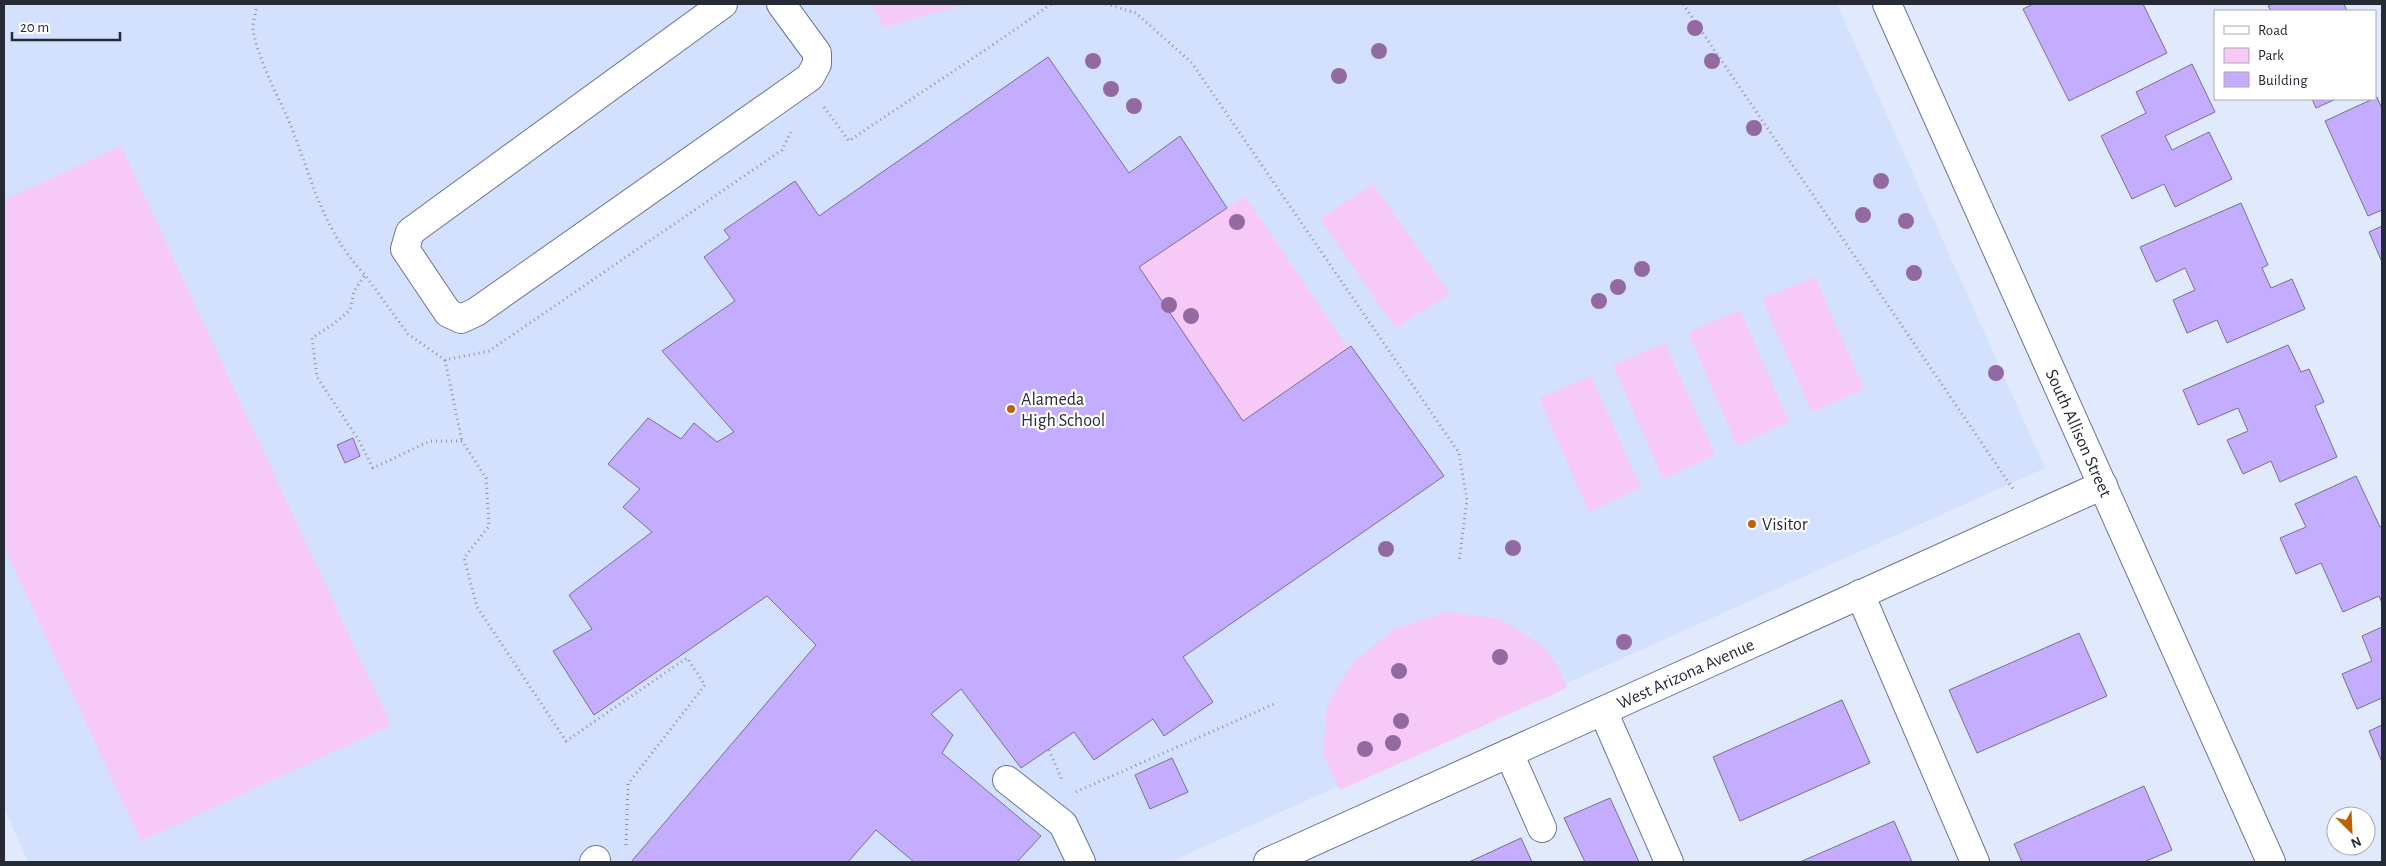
<svg xmlns="http://www.w3.org/2000/svg" width="2386" height="866" viewBox="0 0 2386 866" font-family="'Alegreya Sans',sans-serif">
  <style>
    .built { fill: #d3e0fe }
    .green { fill: #f7c9f7 }
    .building { fill: #c4adfe; stroke: #78718d }
    .lines { fill: none; stroke-linecap: round; stroke-linejoin: round }
    .minor-casing { stroke: #6a7691; stroke-width: 30 }
    .path { stroke: #8d94a3; stroke-width: 3; stroke-dasharray: 1 4; stroke-linecap: butt }
    .minor { stroke: #fff; stroke-width: 28 }
    .tree { fill: #9369a1 }
    .poi-dot { fill: #bc6108; stroke: #fff; stroke-width: 2 }
    .labels { text-anchor: middle; stroke-width: 4.5; stroke-linejoin: round; paint-order: stroke }
    .poi-label { font-size: 18px; fill: #252a35; stroke: #fff; text-anchor: start }
    .street-label { font-size: 18px; fill: #252a35; stroke: #fff }
  </style>
  <rect width="100%" height="100%" fill="#e1e9fc"/>
  <path class="built" d="M4,4H1837L2045,468L1170,862H28L4,807Z"/>
  <path class="green" d="M871,4H967L884,27Z
    M121,146L391,725L141,841L4,547V200Z
    M1373,184L1450,294L1395,328L1320,219Z
    M1245,196L1348,348L1243,421L1139,267Z
    M1815,277L1864,389L1812,412L1762,299Z
    M1740,310L1789,422L1737,446L1688,332Z
    M1665,343L1715,455L1663,479L1613,365Z
    M1591,376L1641,488L1589,512L1539,398Z
    M1448,612L1500,619L1543,646L1559,668L1567,688L1340,790L1323,754L1327,705L1352,664L1394,629Z"/>
  <path class="building" d="M2033,4H2143L2167,53L2069,101L2023,9Z
    M2272,4H2344L2347,11H2271L2268,6Z
    M1048,57L1129,173L1180,136L1227,208L1139,267L1243,421L1351,346L1444,476L1183,657L1213,702L1164,736L1153,719L1094,760L1074,732L1021,768L961,689L931,714L953,735L942,753L1041,836L1017,862H914L876,830L848,862H631L816,645L767,596L594,715L553,651L592,629L569,595L652,532L623,507L640,489L608,464L648,418L681,439L694,423L717,442L734,432L662,351L735,301L704,257L730,238L724,230L795,181L819,216Z
    M2192,64L2215,112L2165,136L2172,150L2209,132L2232,179L2175,207L2164,184L2132,199L2101,136L2146,113L2136,92Z
    M2377,97L2382,109V210L2368,216L2325,121Z
    M2312,99H2336L2316,108Z
    M2241,203L2268,265L2262,268L2271,288L2292,279L2305,309L2227,343L2217,320L2187,333L2173,300L2195,290L2185,268L2156,282L2140,247Z
    M2382,226V262L2369,232Z
    M2288,345L2301,372L2309,369L2324,402L2315,406L2337,457L2280,482L2271,461L2243,474L2227,440L2248,431L2238,408L2198,425L2183,390Z
    M353,438L360,456L345,463L337,445Z
    M2356,476L2380,527L2382,526V603L2379,596L2343,612L2321,563L2296,574L2280,538L2306,527L2295,504Z
    M2382,627V698L2357,709L2342,674L2372,661L2362,636Z
    M2079,633L2107,696L1977,753L1949,690Z
    M1842,700L1870,763L1740,821L1713,757Z
    M2382,725V762L2369,731Z
    M1172,758L1188,792L1150,809L1135,775Z
    M2144,786L2172,850L2144,862H2022L2014,844Z
    M1610,798L1639,862H1585L1564,818Z
    M1894,821L1912,862H1800Z
    M1521,838L1532,862H1469Z"/>
  <g class="lines">
    <g class="minor-casing">
      <g id="minor">
        <path d="M723,4L410,232L405,249L448,313L461,319L476,312L810,77L817,64V53L781,4"/>
        <path id="s1" d="M1887,4L2271,862"/>
        <path d="M1860,594L1975,862"/>
        <path d="M1603,711L1669,862"/>
        <path d="M1509,753L1542,828"/>
        <path d="M1007,780L1063,824L1081,862"/>
        <path d="M594,862L596,860"/>
        <path id="s2" d="M1268,862L2103,485"/>
      </g>
    </g>
    <path class="path" d="M256,4C257,13 252,22 253,30C259,63 278,95 291,126C313,182 322,229 365,275
      M1106,4L1136,13L1192,63L1459,453L1467,500L1459,561
      M1683,4L2013,489
      M824,107L849,141C916,95 985,52 1051,4
      M445,360L462,441
      M1049,750L1062,780
      M1076,792L1274,704
      M626,845L628,784L705,685L687,658L566,741L477,607L464,558L489,526L486,478L462,441H430L373,468L358,439L317,377L312,338L332,325L350,310L354,291L365,275L408,334L445,360L489,351L782,150L792,130"/>
    <use href="#minor" class="minor"/>
  </g>
  <g class="tree">
    <circle cx="1695" cy="28" r="8"/>
    <circle cx="1379" cy="51" r="8"/>
    <circle cx="1093" cy="61" r="8"/>
    <circle cx="1712" cy="61" r="8"/>
    <circle cx="1339" cy="76" r="8"/>
    <circle cx="1111" cy="89" r="8"/>
    <circle cx="1134" cy="106" r="8"/>
    <circle cx="1754" cy="128" r="8"/>
    <circle cx="1881" cy="181" r="8"/>
    <circle cx="1863" cy="215" r="8"/>
    <circle cx="1906" cy="221" r="8"/>
    <circle cx="1237" cy="222" r="8"/>
    <circle cx="1642" cy="269" r="8"/>
    <circle cx="1914" cy="273" r="8"/>
    <circle cx="1618" cy="287" r="8"/>
    <circle cx="1599" cy="301" r="8"/>
    <circle cx="1169" cy="305" r="8"/>
    <circle cx="1191" cy="316" r="8"/>
    <circle cx="1996" cy="373" r="8"/>
    <circle cx="1513" cy="548" r="8"/>
    <circle cx="1386" cy="549" r="8"/>
    <circle cx="1624" cy="642" r="8"/>
    <circle cx="1500" cy="657" r="8"/>
    <circle cx="1399" cy="671" r="8"/>
    <circle cx="1401" cy="721" r="8"/>
    <circle cx="1393" cy="743" r="8"/>
    <circle cx="1365" cy="749" r="8"/>
  </g>
  <g class="poi-dot">
    <circle cx="1011" cy="409" r="5"/>
    <circle cx="1752" cy="524" r="5"/>
  </g>
  <g class="labels">
    <g class="poi-label">
      <text x="1021" y="405">Alameda<tspan x="1021" dy="21">High School</tspan></text>
      <text x="1762" y="530">Visitor</text>
    </g>
    <g class="street-label">
      <text dy="6" stroke="none"><textPath href="#s1" startOffset="470">South Allison Street</textPath></text>
      <text dy="6" stroke="none"><textPath href="#s2" startOffset="458">West Arizona Avenue</textPath></text>
    </g>
  </g>
  <rect width="2386" height="866" fill="none" stroke="#252a35" stroke-width="10"/>
  <rect x="2214" y="10" width="162" height="90" fill="#ffffff" stroke="#a8aaae"/>
  <rect x="2224" y="26" width="25" height="8" fill="#ffffff" stroke="#a8aaae"/>
  <text x="2258" y="35" font-size="15" fill="#252a35">Road</text>
  <rect x="2224" y="48" width="25" height="15" fill="#f7c9f7" stroke="#a8aaae"/>
  <text x="2258" y="60" font-size="15" fill="#252a35">Park</text>
  <rect x="2224" y="72" width="25" height="15" fill="#c4adfe" stroke="#a8aaae"/>
  <text x="2258" y="85" font-size="15" fill="#252a35">Building</text>
  <g transform="translate(2351 831) rotate(156)"><circle r="24" fill="#ffffff" stroke="#a8aaae"/>
  <path d="M0-4L9 19L0 12L-9 19Z" fill="#bc6108"/>
  <text y="-8" font-size="14" font-weight="bold" text-anchor="middle" fill="#252a35">N</text>
  </g>
  <path d="M12 32v8h108v-8" fill="none" stroke="#252a35" stroke-width="2.5"/>
  <text x="20" y="32" font-size="15" fill="#252a35" stroke="#ffffff" stroke-width="4" paint-order="stroke">20 m</text>
</svg>
